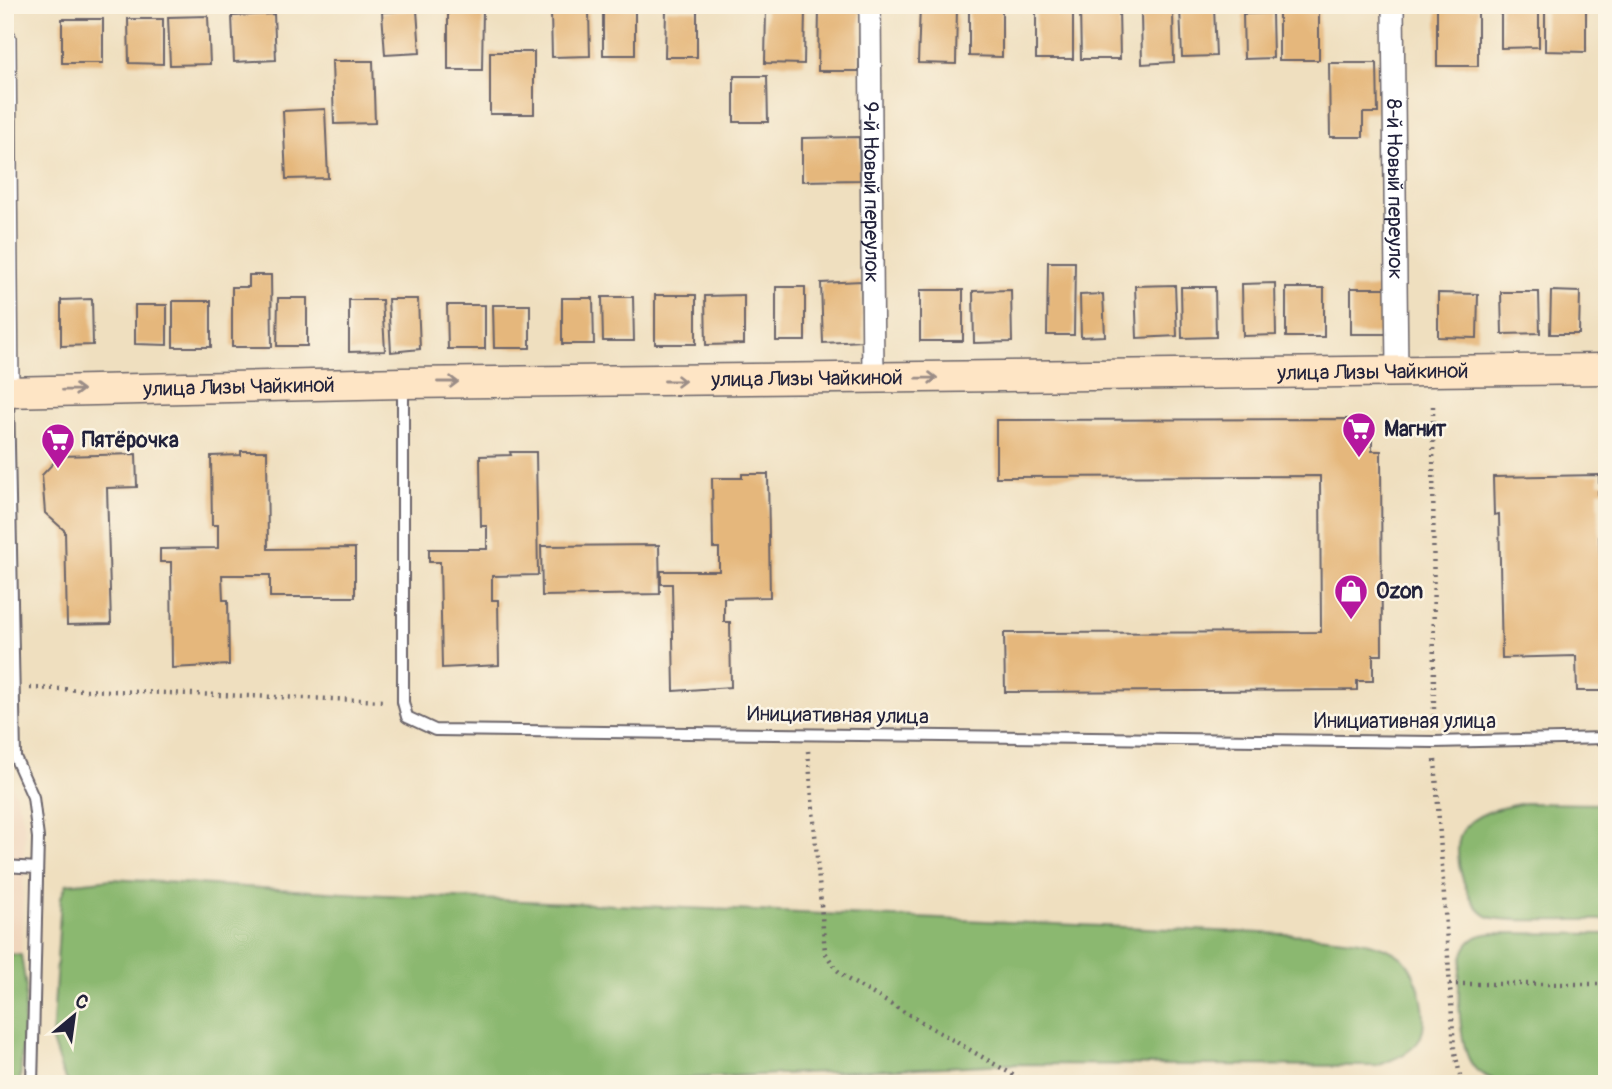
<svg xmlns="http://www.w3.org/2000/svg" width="1612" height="1089" viewBox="0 0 1612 1089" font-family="Pangolin,sans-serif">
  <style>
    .built { fill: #f0d5bc }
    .forest { fill: #8bb870; stroke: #566d56; stroke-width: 2 }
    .building { fill: #e5b77b }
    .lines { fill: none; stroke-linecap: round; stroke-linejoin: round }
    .service-casing { stroke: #6a6469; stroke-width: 14 }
    .minor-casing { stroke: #6a6469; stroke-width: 24 }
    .secondary-casing { stroke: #6a6469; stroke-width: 33 }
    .path { stroke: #6a6469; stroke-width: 4.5; stroke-dasharray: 2 5; stroke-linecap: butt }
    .service { stroke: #fff; stroke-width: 10 }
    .minor { stroke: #fff; stroke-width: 21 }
    .secondary { stroke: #fee5c5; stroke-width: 30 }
    .oneway { stroke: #9b8d87 }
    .labels { text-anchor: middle; stroke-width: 5; stroke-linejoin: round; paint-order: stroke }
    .street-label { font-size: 21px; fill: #22223b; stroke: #fcf5e5 }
    .poi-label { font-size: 21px; font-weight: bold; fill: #22223b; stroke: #fcf5e5; text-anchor: start }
  </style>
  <rect width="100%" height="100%" fill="#fcf5e5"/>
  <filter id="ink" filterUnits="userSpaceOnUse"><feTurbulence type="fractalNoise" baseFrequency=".0143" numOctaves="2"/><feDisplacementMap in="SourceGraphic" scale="14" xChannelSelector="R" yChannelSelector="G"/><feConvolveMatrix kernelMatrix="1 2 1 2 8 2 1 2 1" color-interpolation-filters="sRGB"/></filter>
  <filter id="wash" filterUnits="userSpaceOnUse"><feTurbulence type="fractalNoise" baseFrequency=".00686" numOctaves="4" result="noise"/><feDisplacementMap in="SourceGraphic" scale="28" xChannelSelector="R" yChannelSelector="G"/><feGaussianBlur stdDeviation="1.57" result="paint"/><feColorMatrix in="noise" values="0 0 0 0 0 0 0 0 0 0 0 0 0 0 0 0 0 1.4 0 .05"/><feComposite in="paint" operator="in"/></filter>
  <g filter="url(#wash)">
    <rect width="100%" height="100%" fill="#efdfbf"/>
    <path class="built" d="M5,779H10L25,824L21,955L5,954Z"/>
    <path class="forest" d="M1524,803L1607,804V920C1583,919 1507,923 1489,917C1467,908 1450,853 1462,832C1473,812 1504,807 1524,803Z
      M112,879L361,894L1307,935C1336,939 1377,938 1401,957C1419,972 1432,1022 1418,1042C1408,1055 1391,1060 1377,1066L1012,1064L551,1084H69L62,1072L52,1041L61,897L67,884Z
      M1494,933L1607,934V1082L1502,1081C1490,1079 1478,1075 1471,1063C1458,1042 1454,968 1466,947C1473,936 1482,934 1494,933Z
      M5,954L21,955L26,987L20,1084H5Z"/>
    <g id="blocks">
      <path class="building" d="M920,5H957L956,64L918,63Z
        M1501,5H1539V47L1501,48Z
        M1545,5H1586V52L1545,51Z
        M969,6H1002V57L969,56Z
        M448,7L483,8L482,70H448Z
        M1214,7L1216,56L1182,57L1180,8Z
        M635,8V55H603V9Z
        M766,8L805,9L804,64L765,63Z
        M819,8H860L859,71H818Z
        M1080,8H1119L1120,59H1081Z
        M1437,8H1478V66H1437Z
        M666,9L697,10V57H665Z
        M1279,9H1319V60H1279Z
        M417,10L420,53L385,55L382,12Z
        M1036,10H1073V59H1036Z
        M589,11L590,56L552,57L551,12Z
        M1173,12L1174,62L1142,64L1141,13Z
        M1272,13L1273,58L1244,59L1243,14Z
        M274,14L276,60L234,62L232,16Z
        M208,16L210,64L170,65L168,17Z
        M62,19H103V63H62Z
        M128,19H163V64L129,63Z
        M490,52H534V114H490Z
        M332,61H373L375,123L334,124Z
        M1329,63H1377L1378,113H1363V137H1330Z
        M734,76H767L768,122H734Z
        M325,109L328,178L286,179L283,111Z
        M859,137L860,180L802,181V138Z
        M1048,262H1075L1074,335H1047Z
        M249,275H271L272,347H232V287H249Z
        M861,281L863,341L823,343L821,283Z
        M1275,283L1276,335L1243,336L1242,284Z
        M1175,285L1177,336L1137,338L1135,286Z
        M776,287H805V341H776Z
        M1181,287H1215L1216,337L1182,338Z
        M1286,288H1324V337H1286Z
        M1351,288H1387V334H1351Z
        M920,290H963V341H920Z
        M1011,290L1012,342L974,343L973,291Z
        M1551,291L1580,292L1579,334H1550Z
        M1501,292H1539L1540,333L1502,334Z
        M1438,293L1478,294L1477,338L1438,337Z
        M1103,294L1105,336L1081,337L1080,295Z
        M655,295H696V344H655Z
        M744,295V344L706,345L705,296Z
        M602,297H633L634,341H603Z
        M278,298H307V346H277Z
        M562,298H593L594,344H562Z
        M92,299L93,345L61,346V300Z
        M388,299H418L420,349L391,352Z
        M349,300H382L385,351L349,352Z
        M173,301H211V347H173Z
        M135,305H167V345L135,344Z
        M447,305H485V349H448Z
        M493,305H530V348H494Z
        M1353,419V423H1372V451H1381L1382,655H1373V681H1357V690L1005,692L1004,633L1321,632L1320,476L996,477V420Z
        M241,451H267L268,549L355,548V597H270V575H222L223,600H228L229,665L172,668L171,562H160V549L218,548V525H212L211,456L241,455Z
        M510,452H536L538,575L492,576V600H498L499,665L442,668L440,562H429V549H487V526H481L480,456L511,455Z
        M136,454L137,487L107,488L111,624L67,625L65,531L45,513L42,475L60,456Z
        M742,474H768L770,597L724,598V622H730L731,687L674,691L672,584H661V571H719V548H713L712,478H742Z
        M1599,475V483H1605V491H1598L1601,595H1607V691H1577L1576,656L1502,658L1499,514L1494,515L1493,477Z
        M659,545L660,594L542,596L541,546Z"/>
    </g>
  </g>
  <g filter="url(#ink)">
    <use href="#blocks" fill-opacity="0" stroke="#6a6469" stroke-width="2"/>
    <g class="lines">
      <g class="service-casing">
        <path id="service" d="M403,385V702L407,717L435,730L1434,742L1607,738
          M8,394L15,757L33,797L38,838L32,1084
          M5,866L37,868"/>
      </g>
      <g class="minor-casing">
        <g id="minor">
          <path id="s1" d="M870,5L873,379"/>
          <path id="s2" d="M1393,5L1397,372"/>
          <path d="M5,38L8,392"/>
        </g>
      </g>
      <g class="secondary-casing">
        <g id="secondary">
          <path id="s3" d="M5,392L403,383L1607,369"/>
        </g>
      </g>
      <path class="path" d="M1433,406L1434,724
        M30,688L385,701
        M808,751L825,952L835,968L847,979L1029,1084
        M1435,760L1454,1048L1462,1084
        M1449,984H1607"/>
      <use href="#service" class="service"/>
      <use href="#minor" class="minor"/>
      <use href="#secondary" class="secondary"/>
    </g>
    <defs><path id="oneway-shaft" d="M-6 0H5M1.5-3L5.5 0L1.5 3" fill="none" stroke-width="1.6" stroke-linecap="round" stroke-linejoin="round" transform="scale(1.75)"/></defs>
    <g class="oneway">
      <use href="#oneway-shaft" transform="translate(927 378) rotate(-1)"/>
      <use href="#oneway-shaft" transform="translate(675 381)"/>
      <use href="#oneway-shaft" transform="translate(448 382)"/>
      <use href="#oneway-shaft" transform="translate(73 390) rotate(-1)"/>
    </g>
  </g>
  <defs>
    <g id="supermarket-pin" transform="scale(1.75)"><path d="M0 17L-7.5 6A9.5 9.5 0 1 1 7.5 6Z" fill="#b5179e" stroke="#fcf5e5"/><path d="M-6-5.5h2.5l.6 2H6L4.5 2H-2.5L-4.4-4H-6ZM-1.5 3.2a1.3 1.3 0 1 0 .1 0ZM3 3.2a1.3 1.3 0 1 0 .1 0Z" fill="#fff"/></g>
    <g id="shop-pin" transform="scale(1.75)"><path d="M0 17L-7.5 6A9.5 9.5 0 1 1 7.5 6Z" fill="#b5179e" stroke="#fcf5e5"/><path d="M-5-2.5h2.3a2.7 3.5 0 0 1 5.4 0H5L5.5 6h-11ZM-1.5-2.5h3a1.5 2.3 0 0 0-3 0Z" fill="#fff"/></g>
  </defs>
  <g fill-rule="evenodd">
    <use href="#supermarket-pin" x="1359" y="429"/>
    <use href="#supermarket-pin" x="58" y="440"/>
    <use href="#shop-pin" x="1351" y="591"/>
  </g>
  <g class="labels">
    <g class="street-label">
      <text dy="7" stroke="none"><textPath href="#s2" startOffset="184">8-й Новый переулок</textPath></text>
      <text dy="7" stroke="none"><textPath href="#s1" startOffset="187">9-й Новый переулок</textPath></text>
      <text dy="7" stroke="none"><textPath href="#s3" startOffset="1368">улица Лизы Чайкиной</textPath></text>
      <text dy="7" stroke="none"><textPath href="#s3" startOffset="802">улица Лизы Чайкиной</textPath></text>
      <text dy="7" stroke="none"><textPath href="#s3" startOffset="234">улица Лизы Чайкиной</textPath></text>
      <text transform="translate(838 715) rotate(1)" y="7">Инициативная улица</text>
      <text x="1405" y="728">Инициативная улица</text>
    </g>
    <g class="poi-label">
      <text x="1384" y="436">Магнит</text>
      <text x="82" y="447">Пятёрочка</text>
      <text x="1376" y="598">Ozon</text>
    </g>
  </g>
  <rect width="1612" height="1089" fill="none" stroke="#fcf5e5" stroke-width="28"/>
  <g transform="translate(74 1016) rotate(29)" stroke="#fcf5e5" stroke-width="5" paint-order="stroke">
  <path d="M0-5L12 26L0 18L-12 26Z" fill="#22223b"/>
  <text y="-10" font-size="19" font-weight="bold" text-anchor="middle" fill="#22223b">С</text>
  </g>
</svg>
